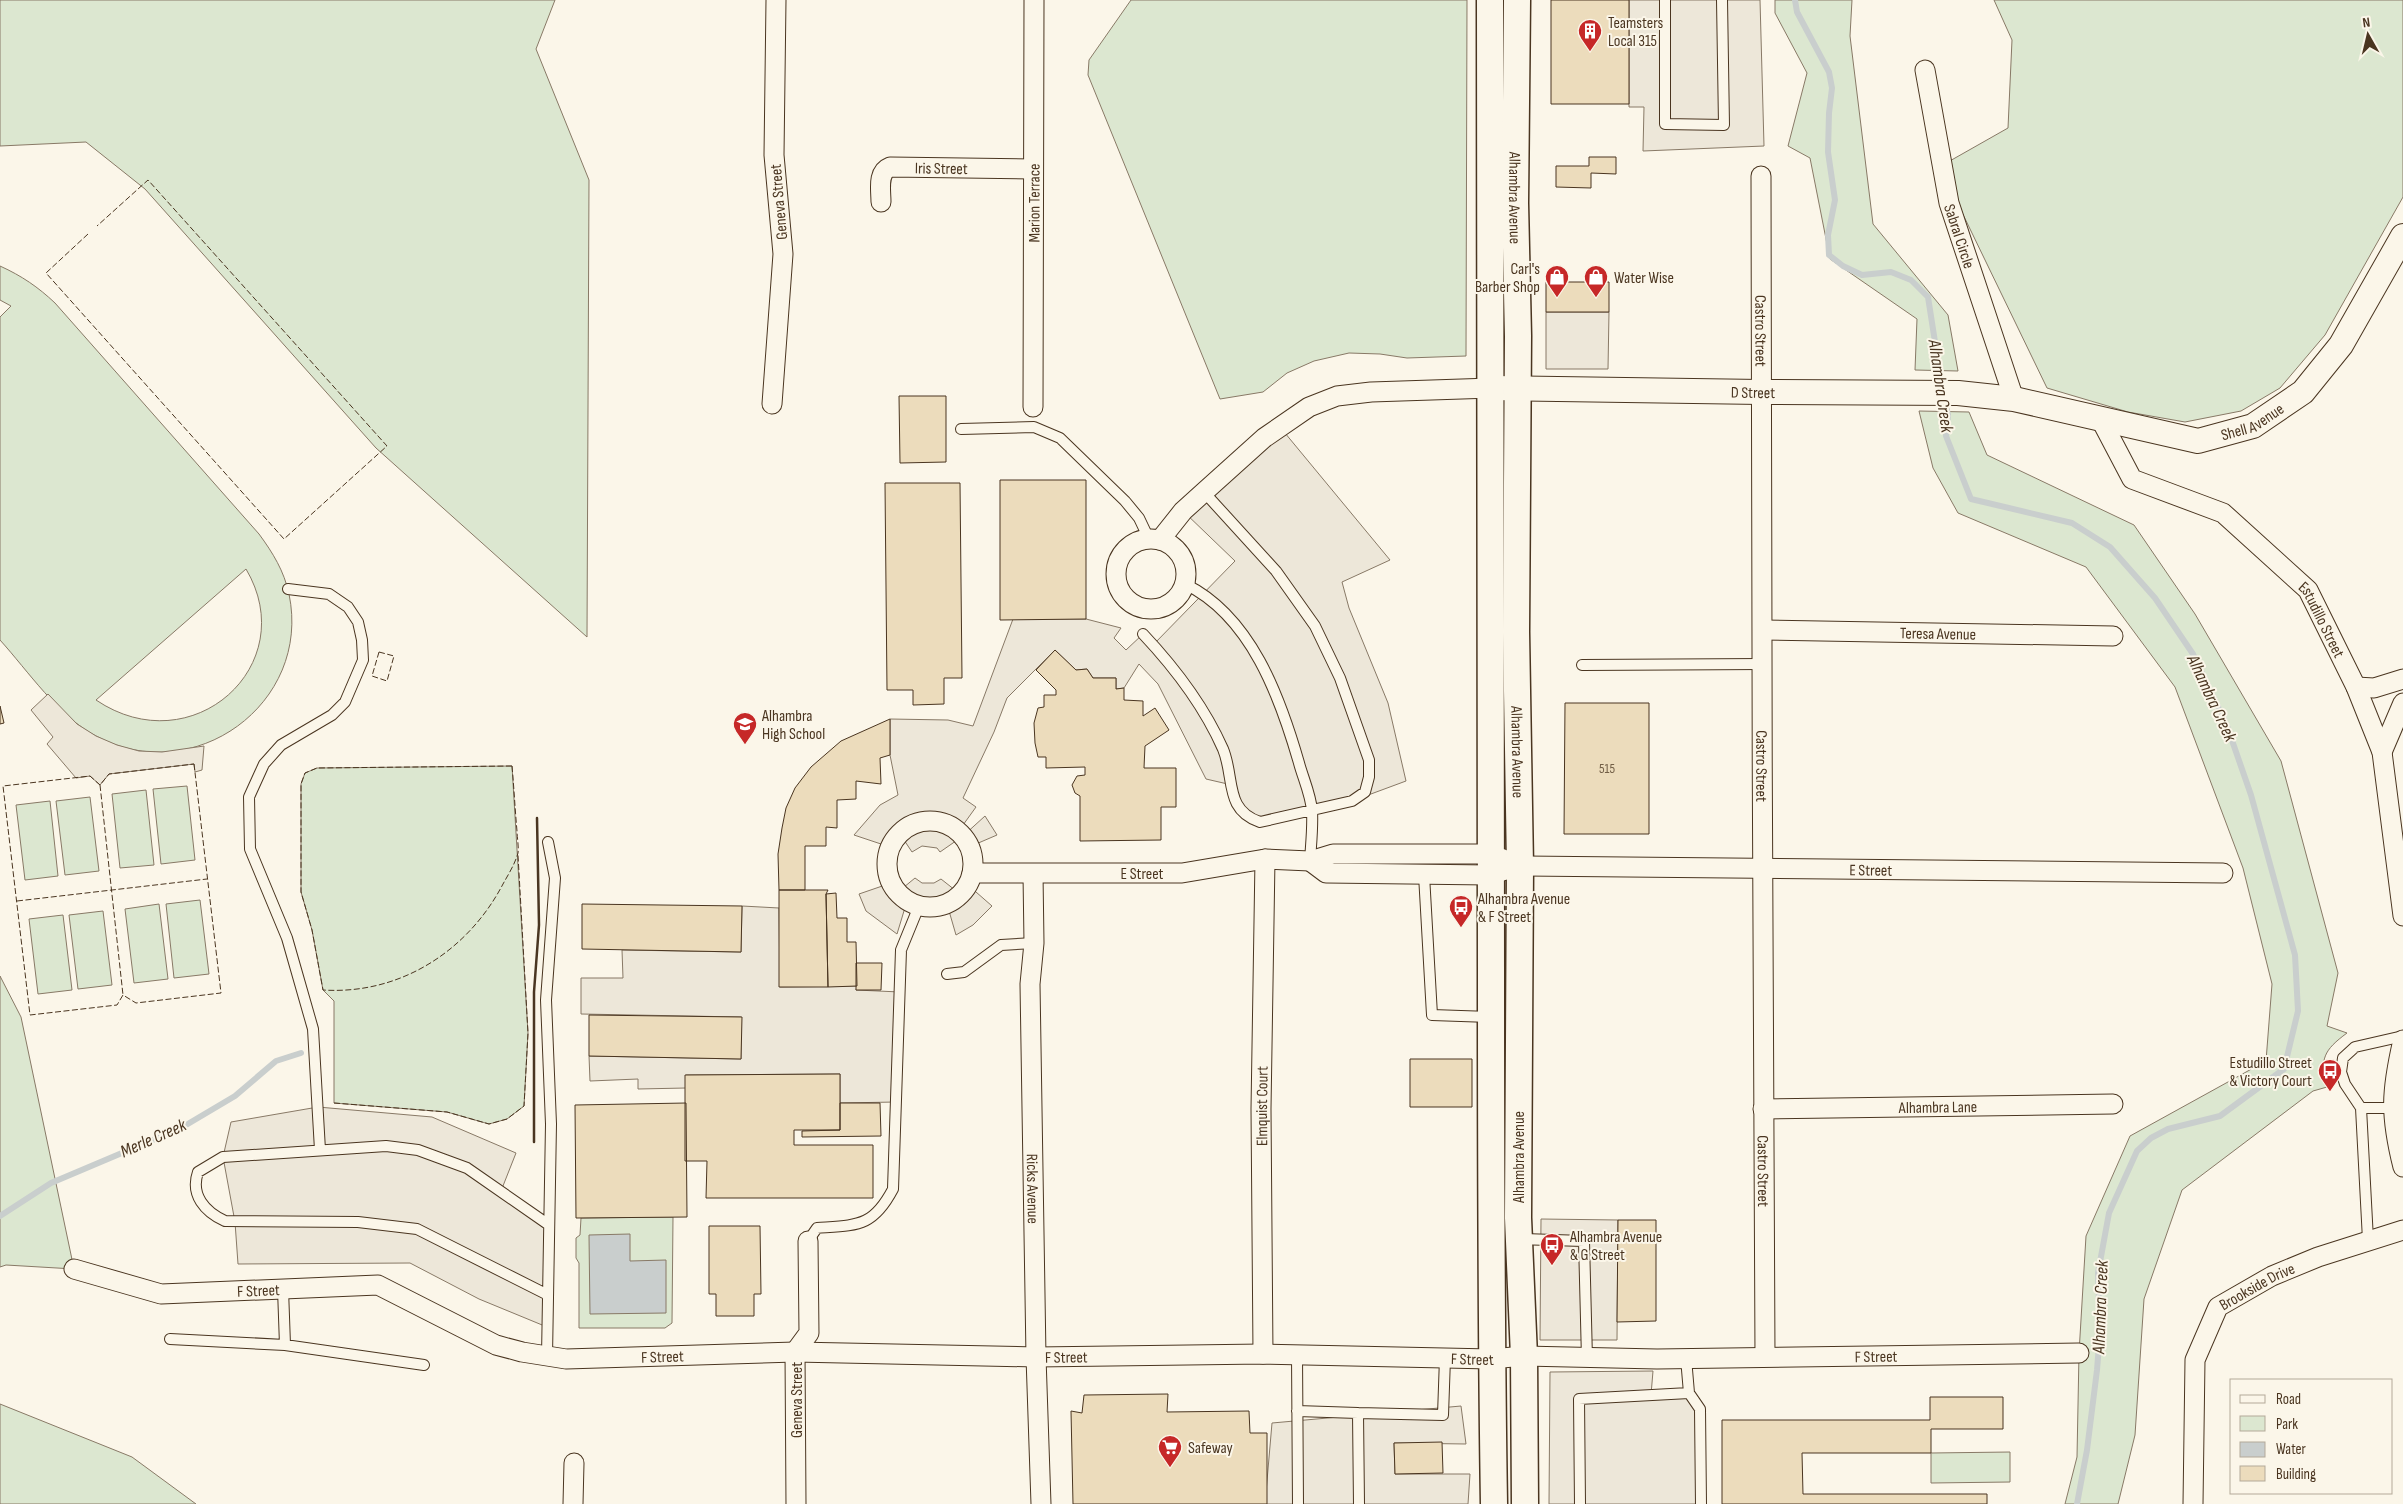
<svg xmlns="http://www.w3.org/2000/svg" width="2403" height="1504" viewBox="0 0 2403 1504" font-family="'Sofia Sans Condensed',sans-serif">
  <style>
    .green { fill: #dce7d0; stroke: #887966; fill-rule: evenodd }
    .parking { fill: #ede7d9; stroke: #887966 }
    .water { fill: #c9cecd; stroke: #887966 }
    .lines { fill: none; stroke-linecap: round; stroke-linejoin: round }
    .stream { stroke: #c9cecd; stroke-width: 6 }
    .building { fill: #ecdcbc; stroke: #4a3520 }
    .service-casing { stroke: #4a3520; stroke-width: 12 }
    .minor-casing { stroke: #4a3520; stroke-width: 21 }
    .tertiary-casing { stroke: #4a3520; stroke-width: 26 }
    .secondary-casing { stroke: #4a3520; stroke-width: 29 }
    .service { stroke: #fbf6e9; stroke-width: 10 }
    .minor { stroke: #fbf6e9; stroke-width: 19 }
    .tertiary { stroke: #fbf6e9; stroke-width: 24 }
    .secondary { stroke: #fbf6e9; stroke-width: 26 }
    .fence { stroke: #4a3520; stroke-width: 1; stroke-dasharray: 6 2.5; stroke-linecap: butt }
    .wall { stroke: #4a3520; stroke-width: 2.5 }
    .labels { text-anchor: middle; stroke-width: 4; stroke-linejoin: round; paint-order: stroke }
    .number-label { font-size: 14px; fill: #725f47 }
    .poi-label { font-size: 16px; fill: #4a3520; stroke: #fbf6e9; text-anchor: start }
    .street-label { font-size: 16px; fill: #4a3520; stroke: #fbf6e9 }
    .water-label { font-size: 18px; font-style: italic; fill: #4a3520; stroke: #fbf6e9 }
  </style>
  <rect width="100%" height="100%" fill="#fbf6e9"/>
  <path class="green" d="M0,0H555L536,49L589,180L587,637L376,448L145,189L86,142L0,146Z
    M1131,0H1467L1466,356L1407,358L1380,354L1349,353L1314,361L1287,373L1263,392L1220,399L1088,75L1089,60Z
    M1775,0H1852L1850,36L1873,224L1948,315L1958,371L1915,370L1917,319L1830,259L1810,158L1788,146L1807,73L1775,13Z
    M1994,0H2403V197L2325,335L2280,388L2241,411L2185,422L2128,412L2047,388L1956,200L1948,162L2008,128L2012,40Z
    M0,266C22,276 38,287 55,303L259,534C273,553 284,571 289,594C312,704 193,789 96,736C59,717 28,671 0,640V317L11,306L0,300ZM246,569C303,665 192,765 96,700Z
    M1919,411L1969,412L1987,455L2134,525L2195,614L2281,761L2338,973L2327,1026L2347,1033C2324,1050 2319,1059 2327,1087L2313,1091L2182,1190L2144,1299L2135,1435L2118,1504H2065L2077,1457L2079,1353L2086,1236L2130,1136L2266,1061L2272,984L2243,868L2175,687L2086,567L1958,513L1933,468Z
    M512,766L528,1033L524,1106L507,1119L489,1124L447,1112L334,1103V1001L323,990L312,930L301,892V784L305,773L317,768Z
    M187,786L195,860L161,864L153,789Z
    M146,790L154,865L120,868L112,794Z
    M90,797L99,871L65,875L56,801Z
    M50,801L58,876L25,880L16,805Z
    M200,900L209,974L174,978L166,904Z
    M159,904L168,979L134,983L125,909Z
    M103,911L112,985L78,989L69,915Z
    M63,915L72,990L38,994L29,919Z
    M0,976L21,1017L74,1269L6,1265L0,1267Z
    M673,1217L672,1323L665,1328H579V1263L576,1258V1238L580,1235L581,1218Z
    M0,1404L132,1457L196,1504H0Z
    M2010,1452V1482L1931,1483V1453Z"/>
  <path class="parking" d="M1629,0H1760L1764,146L1643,151L1644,107H1629Z
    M1546,312H1609L1608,369H1546Z
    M1280,427L1390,560L1342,582L1349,608L1388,703L1406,781L1352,801L1260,822L1247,818L1232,785L1206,779L1158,684L1139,664L1124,688L1116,689V678H1093L1087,669L1076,670L1055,650L1007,698L994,732L963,798L976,807L958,832L963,836L985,816L997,835L969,847L963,836L940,852L937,848L922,846L912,852L900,834L890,847L854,835L880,805L898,795L890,755V719L948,720L973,726L1013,619H1086L1121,628L1114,638L1126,650L1143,634L1153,645L1235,561L1183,511Z
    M48,694L77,724L96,736L117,745L139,751L162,752L204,746L202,770L195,772L194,764L109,774L100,785L90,776L76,778L47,744L53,737L31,710Z
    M915,878L922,883H934L941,879L960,894L968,885L992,906L973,925L956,935L947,904L933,907L919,906L907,901L897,934L866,911L859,894L891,883L898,892Z
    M742,906L779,908L780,987L857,986L856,990L900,992L896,1102L840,1103V1074L686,1075V1088L638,1089V1079L590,1081L589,1056L741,1059V1017L581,1014V978H623L622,950L741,952Z
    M318,1107L432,1117L516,1153L501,1191L549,1225L547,1327L479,1299L410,1263L238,1264L235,1222L223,1157L231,1122Z
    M1541,1219L1618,1220L1617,1340H1540Z
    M1653,1371L1651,1395L1689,1393L1700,1409L1701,1504H1549L1550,1372Z
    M1461,1406L1466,1444L1394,1443L1395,1474H1470L1468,1504H1265L1272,1423Z"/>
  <path class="water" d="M630,1234V1261L666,1260V1313L590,1314L589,1235Z"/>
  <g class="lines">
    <path class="stream" d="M1795,0L1797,12L1829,72L1832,88L1829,113L1828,152L1835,200L1828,235L1829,255L1843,266L1862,275L1891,272L1911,280L1928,297L1942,387
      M1944,397L1948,415L1946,436L1971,499L2072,523L2110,547L2155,598L2193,654L2227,726L2251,795L2295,955L2298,1011L2284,1069L2220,1116L2168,1129L2151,1138L2137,1151L2109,1213L2098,1273L2100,1332L2097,1370L2087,1450L2077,1504
      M0,1216L51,1183L181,1128L235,1096L276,1061L301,1053"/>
  </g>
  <path class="building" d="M1551,0H1629V104H1551Z
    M1589,157H1616V174L1591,173V188L1556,187V166H1589Z
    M1546,282H1609V312H1546Z
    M899,396H946V462L900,463Z
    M1000,480H1086V619L1000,620Z
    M885,483H960L962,678H944V704L913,705V690H887Z
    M1055,650L1076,670L1087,669L1093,678H1116V689L1124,688V700L1143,701V716L1155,708L1169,730L1145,746L1144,768H1176V807H1161V840L1080,841V796L1075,793L1072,785L1077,776L1085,775V767L1046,768V757H1038L1035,743L1034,723L1038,708L1044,707V695H1056V690L1036,670Z
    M1565,703H1649V834H1564Z
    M0,706L4,723L0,724Z
    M890,719V755L880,758L881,784L856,781V799L837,800V828L826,827V846H805V890H779L778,854L782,828L786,808L795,788L811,767L841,741Z
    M779,890H828L826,894L828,987H779Z
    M836,893L837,918H847V942H856L857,986L828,987L826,894Z
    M582,904L742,906L741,952L582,949Z
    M856,963H882L881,990H856Z
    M589,1015L742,1017L741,1059L589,1056Z
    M1410,1059H1472V1107H1410Z
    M840,1074V1130H794V1145H873V1198H706L707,1161H685V1075Z
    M686,1103L687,1217L576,1218L575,1105Z
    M840,1103H880L881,1136L802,1137V1131L840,1130Z
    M1618,1220H1656V1321L1617,1322Z
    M709,1226H760L761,1294H754V1316H716V1294H709Z
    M1168,1394L1167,1412L1249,1411L1250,1433H1267V1504H1073L1071,1411L1082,1413L1084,1395Z
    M1930,1397H2003V1429H1931V1453H1802L1803,1494H1987V1504H1722V1420H1930Z
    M1442,1442L1443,1473L1395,1474L1394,1443Z"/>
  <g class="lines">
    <g class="service-casing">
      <path id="service" d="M1665,0V124L1724,125L1722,0
        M961,429L1034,427L1060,438L1125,501L1139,518L1149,539
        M1185,584C1251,616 1280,697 1299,763C1303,778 1311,795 1312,811C1313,827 1311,844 1310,861
        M288,589L329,594L348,607L358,622L362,640L363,660L345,702L332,715L281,745L264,764L249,797L250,849L287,938L313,1029L320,1150
        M1143,634C1175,668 1204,706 1223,749C1235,778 1224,810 1260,822L1352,801L1365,792L1369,777V760L1340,678L1315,626L1276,571L1204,492
        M1582,665L1763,664
        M1424,875L1432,1015L1490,1017
        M947,974L964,972L1001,945L1034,943
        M2361,1108H2392
        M1520,1239L1584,1241L1587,1359
        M2368,1240L2361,1108L2345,1084L2341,1072L2343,1058L2355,1047L2403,1036
        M808,1241L817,1228C858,1225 873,1227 893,1189L901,950L919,906
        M283,1289L285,1345
        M548,1295L417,1229L358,1222L225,1221C205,1212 190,1195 198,1172L223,1157L386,1146L418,1150L467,1168L549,1225
        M170,1339L285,1345L424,1365
        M1297,1355L1298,1504
        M547,1356L551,1124L546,1000L555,878L548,842
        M1686,1358L1689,1393L1700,1409L1701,1504
        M1297,1411L1358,1413
        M1359,1504L1358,1413L1443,1415L1445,1358
        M1580,1504L1579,1399L1689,1393"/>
    </g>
    <g class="minor-casing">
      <g id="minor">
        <path id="s1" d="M1925,70L1949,203L2014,399"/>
        <path id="s2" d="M1761,176C1762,569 1762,963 1765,1356"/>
        <path id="s3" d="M881,202C881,190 877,172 890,167L1033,169"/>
        <path d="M772,404L783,254L774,155L776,0"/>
        <path id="s4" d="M1033,407L1034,0"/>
        <path id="s5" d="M2101,420L2132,479L2223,513L2308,590L2356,687L2382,752L2403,916"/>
        <circle cx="1151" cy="574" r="35"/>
        <path d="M1160,540L1183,511L1204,492L1264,438L1309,407L1337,396L1371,392L1492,388"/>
        <path id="s6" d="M1763,630L2113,636"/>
        <path d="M2356,687L2374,688L2403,679"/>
        <path d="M2382,752L2403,703"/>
        <circle cx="930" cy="864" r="43"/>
        <path id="s7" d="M1310,861L1326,873L1489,875L1520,866L2223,873"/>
        <path id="s8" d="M972,873H1182L1265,859L1310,861L1333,854H1489L1503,859"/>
        <path id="s9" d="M1033,874L1034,943L1030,984L1036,1357L1041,1504"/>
        <path d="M2403,1040C2391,1092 2390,1115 2403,1167"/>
        <path id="s10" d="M1763,1109L2113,1104"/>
        <path id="s11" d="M74,1269L161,1294L378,1285L496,1345L522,1352L566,1359L795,1352L1036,1357L1263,1354L1491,1359L1524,1356L1657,1359L2079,1353"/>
        <path id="s12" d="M1263,1354L1261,1109L1265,859"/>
        <path d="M573,1504L574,1463"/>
        <path d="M796,1504L795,1352L809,1333L808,1241"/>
        <path id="s13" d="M2193,1504L2195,1360L2218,1307L2272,1276L2318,1257L2403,1230"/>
      </g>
    </g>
    <g class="tertiary-casing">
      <g id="tertiary">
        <path id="s14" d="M1492,388L1761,392L1958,393L2014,399L2198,441L2253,426L2303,392L2341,345L2403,236"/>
      </g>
    </g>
    <g class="secondary-casing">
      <g id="secondary">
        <path d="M1490,0C1491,322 1490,645 1491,967C1491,1146 1491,1325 1494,1504"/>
        <path id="s15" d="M1517,0L1515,203L1518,336L1516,632L1520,866L1518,1218L1524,1356L1525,1504"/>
      </g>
    </g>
    <use href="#service" class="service"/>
    <use href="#minor" class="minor"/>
    <use href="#tertiary" class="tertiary"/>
    <use href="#secondary" class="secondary"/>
    <path class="fence" d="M88,234L46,273L284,539L387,446L148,180L97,226
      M379,652L394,656L387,681L372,676Z
      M194,764L221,993L136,1003L123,995L117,1005L30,1015L3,786L90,776L100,785L109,774Z
      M512,766C514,788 515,809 517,831C517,837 519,847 518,853C515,864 508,875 503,884C468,951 400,995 323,990L312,930L301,892V784L305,773L317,768Z
      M100,785L123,995
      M17,901L207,879
      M334,1103L447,1112L489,1124L507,1119L524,1106L528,1033L518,855"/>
    <path class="wall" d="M534,1142V992L539,925L537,818"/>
  </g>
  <defs>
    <g id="building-pin" transform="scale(1.25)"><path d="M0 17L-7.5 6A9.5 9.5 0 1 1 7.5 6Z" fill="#c62828" stroke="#fbf6e9"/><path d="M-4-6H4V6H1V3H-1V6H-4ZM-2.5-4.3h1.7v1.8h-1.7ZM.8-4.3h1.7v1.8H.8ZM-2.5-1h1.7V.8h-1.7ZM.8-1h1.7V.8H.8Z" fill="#fff"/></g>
    <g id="shop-pin" transform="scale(1.25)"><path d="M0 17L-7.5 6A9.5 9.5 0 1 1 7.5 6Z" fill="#c62828" stroke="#fbf6e9"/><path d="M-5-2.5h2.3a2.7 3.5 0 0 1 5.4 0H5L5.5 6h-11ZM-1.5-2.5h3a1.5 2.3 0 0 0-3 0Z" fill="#fff"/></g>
    <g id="school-pin" transform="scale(1.25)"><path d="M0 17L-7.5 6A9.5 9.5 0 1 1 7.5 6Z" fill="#c62828" stroke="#fbf6e9"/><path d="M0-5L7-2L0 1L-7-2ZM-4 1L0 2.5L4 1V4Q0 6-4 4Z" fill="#fff"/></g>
    <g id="bus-pin" transform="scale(1.25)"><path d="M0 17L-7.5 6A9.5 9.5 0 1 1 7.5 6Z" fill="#c62828" stroke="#fbf6e9"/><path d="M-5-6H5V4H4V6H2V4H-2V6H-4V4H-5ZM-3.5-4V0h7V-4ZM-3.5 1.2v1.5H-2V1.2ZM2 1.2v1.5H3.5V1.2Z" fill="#fff"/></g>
    <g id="supermarket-pin" transform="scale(1.25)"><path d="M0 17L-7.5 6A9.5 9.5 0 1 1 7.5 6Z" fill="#c62828" stroke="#fbf6e9"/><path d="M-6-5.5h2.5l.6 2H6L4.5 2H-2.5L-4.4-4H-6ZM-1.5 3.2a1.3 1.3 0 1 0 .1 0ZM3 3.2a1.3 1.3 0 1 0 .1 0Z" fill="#fff"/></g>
  </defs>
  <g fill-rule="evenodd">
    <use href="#building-pin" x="1590" y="31"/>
    <use href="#shop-pin" x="1557" y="277"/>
    <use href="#shop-pin" x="1596" y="277"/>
    <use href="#school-pin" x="745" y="724"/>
    <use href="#bus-pin" x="1461" y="907"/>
    <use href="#bus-pin" x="2330" y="1071"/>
    <use href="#bus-pin" x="1552" y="1245"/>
    <use href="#supermarket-pin" x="1170" y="1447"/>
  </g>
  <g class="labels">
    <g class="number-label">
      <text x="1607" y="773">515</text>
    </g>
    <g class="poi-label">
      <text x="1608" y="28">Teamsters<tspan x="1608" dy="18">Local 315</tspan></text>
      <text x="1540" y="274" text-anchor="end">Carl's<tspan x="1540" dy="18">Barber Shop</tspan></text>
      <text x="1614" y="283">Water Wise</text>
      <text x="762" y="721">Alhambra<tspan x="762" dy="18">High School</tspan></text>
      <text x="1478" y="904">Alhambra Avenue<tspan x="1478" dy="18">&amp; F Street</tspan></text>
      <text x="2312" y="1068" text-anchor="end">Estudillo Street<tspan x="2312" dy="18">&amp; Victory Court</tspan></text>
      <text x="1570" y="1242">Alhambra Avenue<tspan x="1570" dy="18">&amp; G Street</tspan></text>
      <text x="1188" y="1453">Safeway</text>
    </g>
    <g class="street-label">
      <text dy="6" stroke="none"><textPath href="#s3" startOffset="90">Iris Street</textPath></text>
      <text dy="6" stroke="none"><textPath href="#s15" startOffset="198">Alhambra Avenue</textPath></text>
      <text transform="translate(778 202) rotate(-95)" y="6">Geneva Street</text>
      <text dy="6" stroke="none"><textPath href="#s4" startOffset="204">Marion Terrace</textPath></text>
      <text dy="6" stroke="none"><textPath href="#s1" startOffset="170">Sabral Circle</textPath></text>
      <text dy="6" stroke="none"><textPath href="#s2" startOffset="155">Castro Street</textPath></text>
      <text dy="6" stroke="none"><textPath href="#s14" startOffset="261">D Street</textPath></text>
      <text dy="6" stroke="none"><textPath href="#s14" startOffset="769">Shell Avenue</textPath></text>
      <text dy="6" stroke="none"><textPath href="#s5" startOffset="311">Estudillo Street</textPath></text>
      <text dy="6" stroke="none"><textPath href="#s6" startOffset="175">Teresa Avenue</textPath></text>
      <text dy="6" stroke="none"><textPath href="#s15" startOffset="752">Alhambra Avenue</textPath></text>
      <text dy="6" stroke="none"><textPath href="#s2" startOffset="590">Castro Street</textPath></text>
      <text dy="6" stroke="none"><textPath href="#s7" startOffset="566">E Street</textPath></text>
      <text dy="6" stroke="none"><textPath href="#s8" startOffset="170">E Street</textPath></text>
      <text dy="6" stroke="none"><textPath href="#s12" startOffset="248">Elmquist Court</textPath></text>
      <text dy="6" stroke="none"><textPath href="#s10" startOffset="175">Alhambra Lane</textPath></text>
      <text transform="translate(1518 1157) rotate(-90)" y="6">Alhambra Avenue</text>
      <text dy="6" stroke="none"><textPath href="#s2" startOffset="995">Castro Street</textPath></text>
      <text dy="6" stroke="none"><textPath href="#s9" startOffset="315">Ricks Avenue</textPath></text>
      <text dy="6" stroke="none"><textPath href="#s13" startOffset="246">Brookside Drive</textPath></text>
      <text dy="6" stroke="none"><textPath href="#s11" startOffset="188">F Street</textPath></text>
      <text dy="6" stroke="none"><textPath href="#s11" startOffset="1822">F Street</textPath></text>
      <text dy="6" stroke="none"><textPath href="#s11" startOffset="608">F Street</textPath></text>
      <text dy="6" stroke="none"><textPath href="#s11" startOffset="1012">F Street</textPath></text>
      <text dy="6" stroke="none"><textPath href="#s11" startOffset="1418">F Street</textPath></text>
      <text transform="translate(796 1400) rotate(-90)" y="6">Geneva Street</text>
    </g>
    <g class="water-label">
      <text transform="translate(1941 386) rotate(82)" y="6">Alhambra Creek</text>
      <text transform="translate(2212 698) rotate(65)" y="6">Alhambra Creek</text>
      <text transform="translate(153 1138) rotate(-24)" y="6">Merle Creek</text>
      <text transform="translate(2100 1307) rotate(-88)" y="6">Alhambra Creek</text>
    </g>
  </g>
  <rect x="2230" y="1379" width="162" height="115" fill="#fbf6e9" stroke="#b4a999"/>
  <rect x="2240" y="1395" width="25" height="8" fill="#fbf6e9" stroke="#b4a999"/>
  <text x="2276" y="1404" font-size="15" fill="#4a3520">Road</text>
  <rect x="2240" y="1416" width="25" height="15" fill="#dce7d0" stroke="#b4a999"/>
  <text x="2276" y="1429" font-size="15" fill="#4a3520">Park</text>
  <rect x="2240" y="1442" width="25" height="15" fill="#c9cecd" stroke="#b4a999"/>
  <text x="2276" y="1454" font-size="15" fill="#4a3520">Water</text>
  <rect x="2240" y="1466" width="25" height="15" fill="#ecdcbc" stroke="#b4a999"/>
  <text x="2276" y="1479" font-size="15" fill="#4a3520">Building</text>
  <g transform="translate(2368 35) rotate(352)" stroke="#fbf6e9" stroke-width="4" paint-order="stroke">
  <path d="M0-4L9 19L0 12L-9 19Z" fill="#4a3520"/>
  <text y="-8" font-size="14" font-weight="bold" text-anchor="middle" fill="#4a3520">N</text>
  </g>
</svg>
